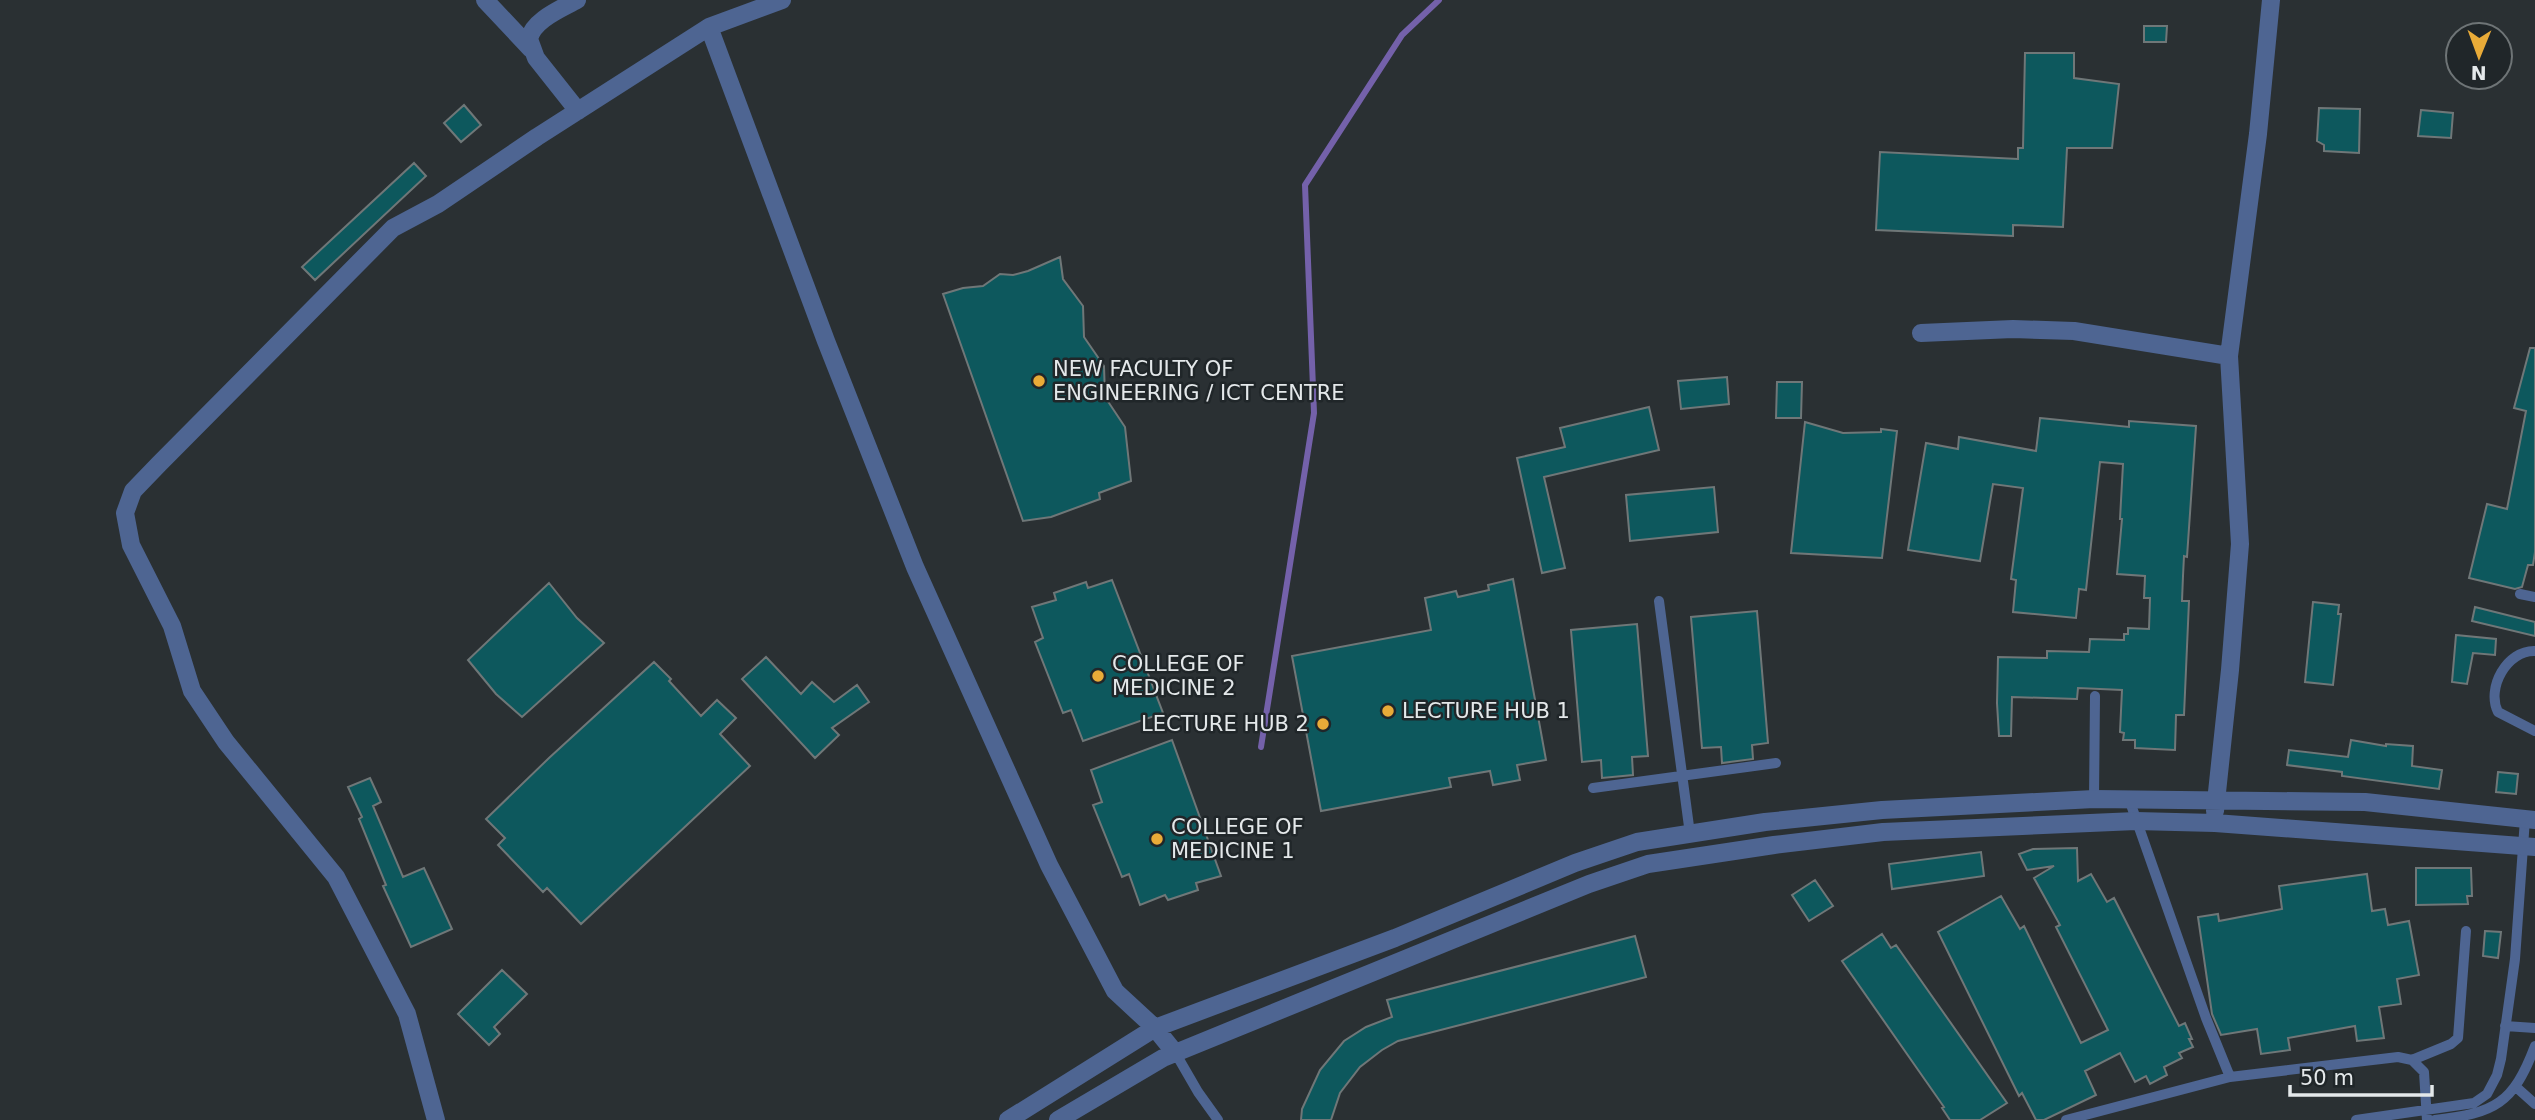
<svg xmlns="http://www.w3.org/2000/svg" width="2535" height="1120" viewBox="0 0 2535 1120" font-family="'DejaVu Sans',sans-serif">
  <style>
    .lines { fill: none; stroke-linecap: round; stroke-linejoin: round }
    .stream { stroke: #7461aa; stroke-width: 6 }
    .building { fill: #0d585d; stroke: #6f7778; stroke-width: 2 }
    .lane { stroke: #4e6592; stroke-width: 10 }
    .street { stroke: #4e6592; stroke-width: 18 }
    .poi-dot { fill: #e9ab38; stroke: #202629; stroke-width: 2.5 }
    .labels { text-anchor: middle; stroke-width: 5; stroke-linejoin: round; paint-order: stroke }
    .poi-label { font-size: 21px; fill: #e4e8ea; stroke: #202629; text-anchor: start }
  </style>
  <rect width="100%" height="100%" fill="#2a3033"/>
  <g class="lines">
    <path class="stream" d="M1261,747L1314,413L1305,185L1402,35L1439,0"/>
  </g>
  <path class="building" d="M2144,26H2167L2166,42H2144Z
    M2025,53H2074V78L2119,84L2112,148H2067L2063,227L2013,225V236L1876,230L1880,152L2018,159V148H2023Z
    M464,105L481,125L461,142L444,123Z
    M2319,108L2360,109L2359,153L2324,151V145L2317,141Z
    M2421,110L2453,113L2451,138L2418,136Z
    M414,163L426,176L315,280L302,267Z
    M1060,257L1063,279L1083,306L1084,337L1104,366L1105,397L1125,427L1131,481L1099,493L1100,499L1051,517L1023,521L943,294L963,288L983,286L1000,274L1013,275L1028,271Z
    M2530,348H2535V552L2533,565H2528L2522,587L2515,589L2469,578L2487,504L2507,509L2526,411L2514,408Z
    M1727,377L1729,404L1681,409L1678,381Z
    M1777,382H1802L1801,418H1776Z
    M1649,407L1659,450L1544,477L1565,568L1542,573L1517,458L1565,447L1560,428Z
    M2040,418L2129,427V421L2196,426L2187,557L2184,556L2183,576L2182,601H2189L2184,715H2176L2175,750L2135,748V740H2123L2124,733L2120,732L2122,690L2078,688L2077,699L2012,697L2011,736H1999L1997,703L1998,657L2047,658V651L2089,652L2090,639L2124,640V634H2128V628L2149,629L2150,598H2144L2145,576L2117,574L2122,519H2120L2123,464L2100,462L2086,590L2079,589L2076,618L2013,612L2016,580L2011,579L2023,488L1993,484L1980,561L1908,550L1926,443L1958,449L1959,437L2036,451Z
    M1805,422L1843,433L1881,432V429L1897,431L1882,558L1791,553Z
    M1714,487L1718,532L1630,541L1626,495Z
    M1513,579L1546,760L1517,765L1520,780L1493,785L1490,771L1449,778L1451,787L1321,811L1292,656L1431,630L1425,598L1456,591L1458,597L1489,590L1488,585Z
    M1112,580L1163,713L1083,741L1071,710L1063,713L1035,642L1043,638L1032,607L1056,600L1054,593L1086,582L1088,588Z
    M549,583L577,618L604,643L522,717L496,694L468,660Z
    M2313,602L2339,605L2338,614H2341L2333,685L2305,682Z
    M2475,607L2535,622V636L2472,621Z
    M1757,611L1768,743L1752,745L1753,759L1722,763L1721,747L1702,748L1691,617Z
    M1637,624L1648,756L1632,757L1633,775L1602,778L1601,760L1582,762L1571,630Z
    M2456,635L2496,639L2495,655L2473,653L2467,684L2452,682Z
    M766,657L801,694L812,682L834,702L857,685L869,702L832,728L839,735L815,758L742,679Z
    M654,662L671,679L669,681L701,716L717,700L736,718L720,734L750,766L581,924L547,888L543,892L498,845L505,838L486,819L549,758Z
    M1172,740L1221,876L1196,883L1198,890L1168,900L1165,895L1140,905L1129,874L1122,877L1093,805L1102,802L1091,770Z
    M2351,740L2386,746V744L2413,746L2412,766L2442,770L2439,789L2342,776V772L2287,765L2289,750L2348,757Z
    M2498,772L2518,774L2516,794L2496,792Z
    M370,778L381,802L373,806L403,877L424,868L452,929L411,947L383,886L386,885L359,819L362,817L348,787Z
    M2077,848L2078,881L2091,874L2107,902L2114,898L2179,1026L2185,1023L2192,1039H2189L2193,1047L2179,1053L2182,1058L2164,1067L2167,1075L2150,1084L2146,1076L2135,1082L2120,1053L2085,1071L2096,1095L2044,1120H2036L2022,1093L2019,1096L1938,932L2001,896L2020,929L2024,926L2081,1043L2108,1030L2056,927L2060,925L2034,878L2054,866L2027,870L2019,854L2033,849Z
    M1981,852L1984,876L1892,889L1889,864Z
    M2416,868H2471L2472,896H2467L2468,904L2416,905Z
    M2367,874L2372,911L2385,909L2388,925L2409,921L2419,975L2397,979L2401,1004L2379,1007L2384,1038L2357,1041L2355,1026L2288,1038L2290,1050L2261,1054L2257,1029L2221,1035L2212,1014L2198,917L2218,914L2219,921L2282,909L2279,886Z
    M1815,880L1833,906L1809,921L1792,895Z
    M2485,931L2501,932L2498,958L2483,956Z
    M1882,934L1891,948L1896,945L2007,1103L1980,1120H1950L1942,1108L1944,1107L1842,961Z
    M1635,936L1646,977L1398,1041L1382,1050L1360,1067L1340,1093L1331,1120H1301L1302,1109L1320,1070L1344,1041L1366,1027L1392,1017L1387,1000Z
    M502,970L527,994L494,1027L500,1034L489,1045L458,1014Z"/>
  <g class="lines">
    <path class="lane" d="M2520,594L2535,597
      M1659,601L1690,834
      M2535,651C2507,650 2486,688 2498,712L2535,731
      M1593,788L1776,763
      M2094,799L2095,696
      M2129,799L2206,1018L2230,1077L2398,1057L2412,1060L2424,1072L2427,1120
      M2505,1026L2535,1028
      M1176,1054L1198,1092L1218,1120
      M2412,1060L2451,1044L2458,1038L2466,931
      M2516,1087L2535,1104
      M2066,1120L2230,1077
      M2356,1120L2474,1103L2487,1094L2497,1075L2501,1059L2515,959L2525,819
      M2435,1120C2495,1113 2513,1104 2535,1046"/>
    <path class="street" d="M485,0L531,49
      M577,0C561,9 533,20 529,39L536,58L578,111
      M709,27L826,341L915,567L1049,865L1115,991L1155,1028L1176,1054
      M1921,333L2013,329L2074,331L2229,356L2240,544L2230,670L2215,811
      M2229,356L2258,134L2271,0
      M436,1120L407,1014L336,877L226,742L192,691L172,626L131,545L125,513L133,491L159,464L393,228L438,204L537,137L709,27L782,0
      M1008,1120L1155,1028L1395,938L1575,863L1637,842L1765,822L1882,810L2094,799L2365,802L2535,820
      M1058,1120L1163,1058L1589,884L1648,864L1774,845L1883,832L2136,821L2215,823L2535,847"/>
  </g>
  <g class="poi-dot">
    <circle cx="1039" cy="381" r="7"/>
    <circle cx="1098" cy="676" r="7"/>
    <circle cx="1388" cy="711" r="7"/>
    <circle cx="1323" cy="724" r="7"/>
    <circle cx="1157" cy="839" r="7"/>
  </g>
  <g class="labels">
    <g class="poi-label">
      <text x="1053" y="376">NEW FACULTY OF<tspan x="1053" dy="24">ENGINEERING / ICT CENTRE</tspan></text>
      <text x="1112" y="671">COLLEGE OF<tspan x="1112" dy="24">MEDICINE 2</tspan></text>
      <text x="1402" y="718">LECTURE HUB 1</text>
      <text x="1309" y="731" text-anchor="end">LECTURE HUB 2</text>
      <text x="1171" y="834">COLLEGE OF<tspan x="1171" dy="24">MEDICINE 1</tspan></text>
    </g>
  </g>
  <g transform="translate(2479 56) rotate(181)"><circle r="33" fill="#202629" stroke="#6e7476" stroke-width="2"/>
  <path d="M0-5L12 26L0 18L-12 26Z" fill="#e9ab38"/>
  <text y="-10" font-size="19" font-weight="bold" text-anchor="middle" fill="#e4e8ea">N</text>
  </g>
  <path d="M2290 1085v10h142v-10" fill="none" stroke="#e4e8ea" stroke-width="3.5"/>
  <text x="2300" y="1085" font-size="21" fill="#e4e8ea" stroke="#202629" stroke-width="5" paint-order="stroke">50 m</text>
</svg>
